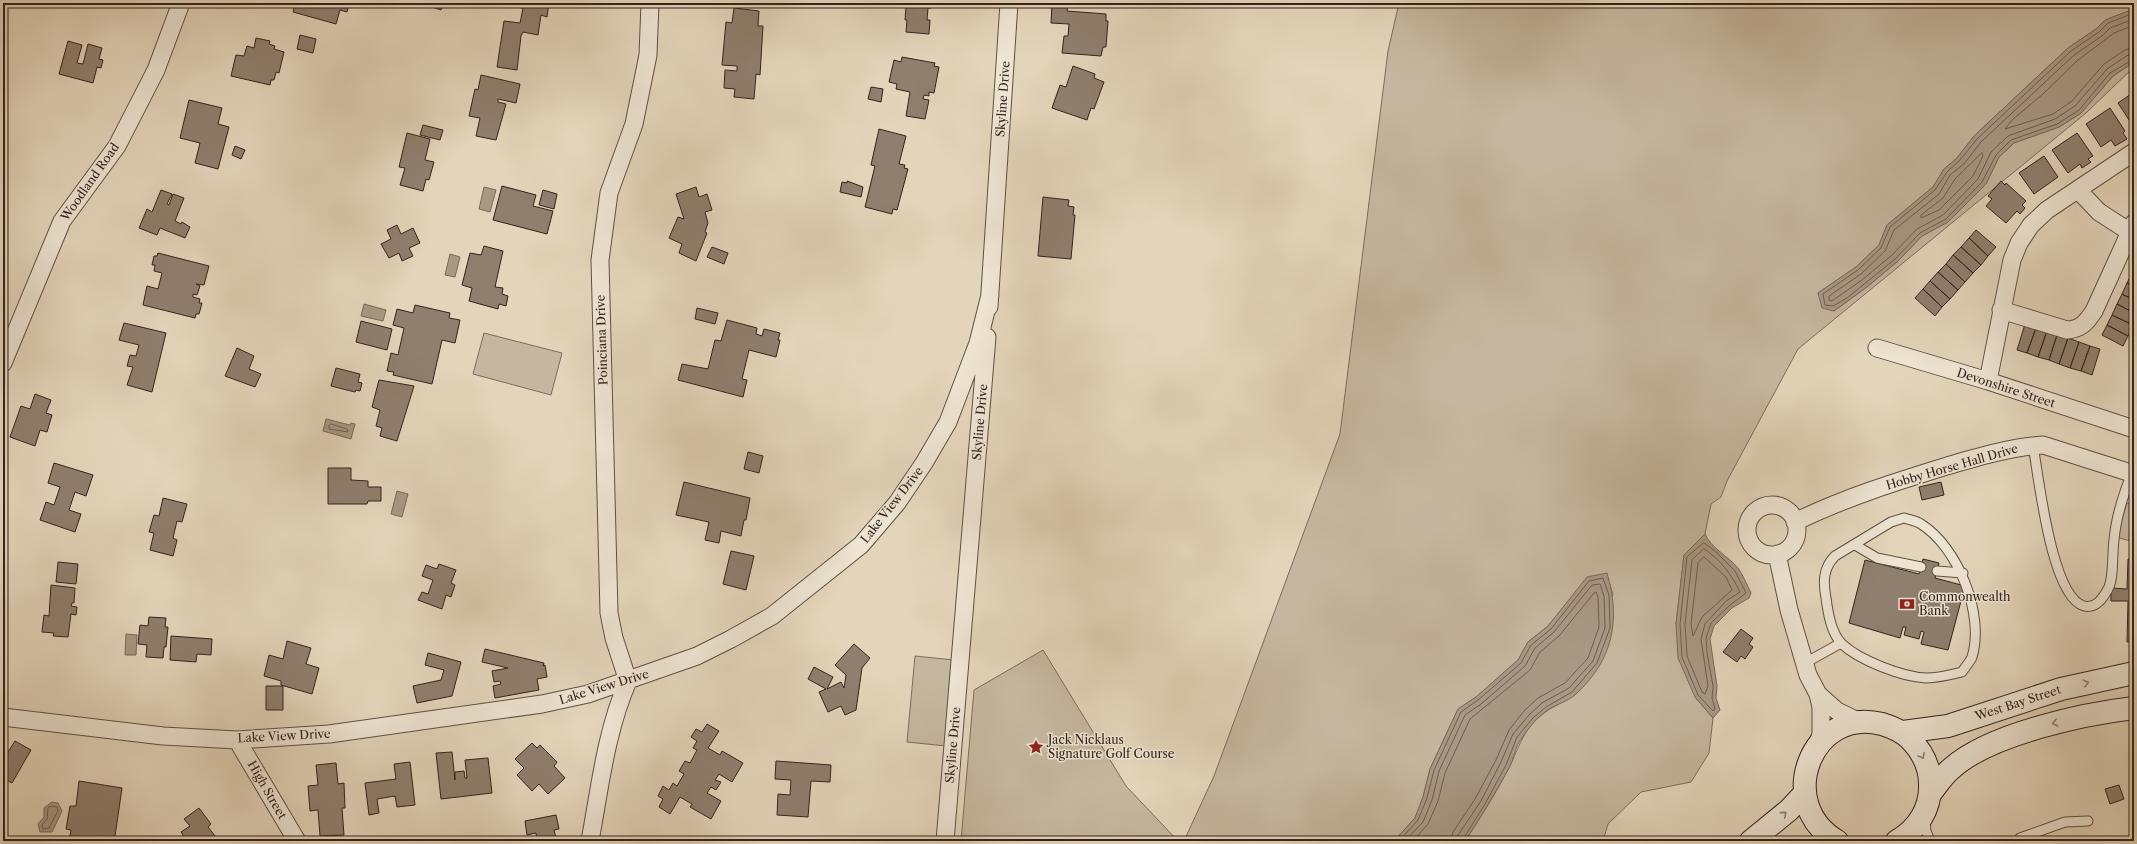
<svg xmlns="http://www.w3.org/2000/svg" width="2137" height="844" viewBox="0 0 2137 844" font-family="'Libre Caslon Text',serif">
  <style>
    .green { fill: #c5b79f; stroke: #7c6c5e }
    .water { fill: #a89884; stroke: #7a695a }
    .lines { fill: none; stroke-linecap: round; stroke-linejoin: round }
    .shore { stroke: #6e5d50; stroke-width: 1 }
    .building { fill: #8f7f6e; stroke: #34221c }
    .service-casing { stroke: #604f44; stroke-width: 11 }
    .minor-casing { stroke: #604f44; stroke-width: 19 }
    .secondary-casing { stroke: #34221c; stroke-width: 24 }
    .service { stroke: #ede4d2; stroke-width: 9 }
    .minor { stroke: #ede4d2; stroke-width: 17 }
    .secondary { stroke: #ede4d2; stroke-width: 22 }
    .oneway { stroke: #908377 }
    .labels { text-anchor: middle; stroke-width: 3; stroke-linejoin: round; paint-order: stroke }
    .street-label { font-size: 12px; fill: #34221c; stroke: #ede4d2 }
    .poi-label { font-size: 12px; fill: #34221c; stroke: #ede4d2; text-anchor: start }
  </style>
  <rect width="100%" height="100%" fill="#e3d5ba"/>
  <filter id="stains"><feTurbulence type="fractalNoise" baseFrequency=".005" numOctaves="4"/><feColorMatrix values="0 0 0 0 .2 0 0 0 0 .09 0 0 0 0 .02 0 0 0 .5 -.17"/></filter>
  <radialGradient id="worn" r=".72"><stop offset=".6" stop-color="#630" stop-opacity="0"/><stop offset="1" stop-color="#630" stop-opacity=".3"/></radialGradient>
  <path class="green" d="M1399,3H2134V9L2105,20L2096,29L2068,48L1974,136L1957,158L1944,169L1933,187L1887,225L1879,245L1856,267L1818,293L1834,311L1867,287L1898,261L1922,236L1948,222L1986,184L1999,157L2014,143L2059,127L2081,113L2113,76L2134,62V67L2086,113L1798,349L1727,481L1721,497L1711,504L1705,534L1684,555L1676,624L1695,697L1713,718L1709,753L1691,782L1641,792L1608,824L1603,841H1465C1481,817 1496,793 1509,768C1518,750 1521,735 1536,720C1547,709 1561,703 1575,695L1613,594L1606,573L1567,603L1548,626L1528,642L1518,660L1476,697L1458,709L1430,769L1423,797L1415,818L1395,840L1184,841L1214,776L1340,434L1388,51Z
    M484,333L562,353L551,395L473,374Z
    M2127,503L2134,506V542L2116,537Z
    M1043,650L1126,786L1178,841H961L974,690Z
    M915,656L954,660L946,746L907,742Z"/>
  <path class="water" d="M2134,9V62L2113,76L2081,113L2059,127L2014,143L1999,157L1986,184L1948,222L1922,236L1898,261L1867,287L1834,311L1822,308L1818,293L1856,267L1879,245L1887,225L1933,187L1944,169L1957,158L1974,136L2068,48L2096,29L2105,20Z
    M484,187L496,190L490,212L479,209Z
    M450,254L460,257L455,277L445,275Z
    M364,304L386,310L383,321L361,316Z
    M326,419L350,425L351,423L355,424L351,439L323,431Z
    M397,491L408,494L402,517L391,514Z
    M1705,534C1711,548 1728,556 1738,568C1743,575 1747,585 1751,593L1749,598L1732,608L1714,626L1710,639L1717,686L1716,698L1720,710L1713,718L1695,697L1678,658L1676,624L1684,555Z
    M1607,573C1621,620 1613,660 1576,694C1568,701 1558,704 1549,709C1538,716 1529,727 1522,738C1515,746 1514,759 1509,768C1495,793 1481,817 1465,841H1370L1395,840L1415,818L1423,797L1430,769L1458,709L1476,697L1518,660L1528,642L1548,626L1587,577Z
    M126,634L137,635L136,655H125Z
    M52,802L58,803L62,811L52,832H40L38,824L44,817V808Z"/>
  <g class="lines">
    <path class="shore" d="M2134,13L2108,23L2099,32L2071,51L1977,139L1960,160L1947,172L1935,190L1890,227L1881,248L1858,270L1823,294L1825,305L1833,306L1847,298L1895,259L1920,233L1946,219L1982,182L1996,155L2011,140L2057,124L2079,110L2110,73L2134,59
      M2134,19L2110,28L2102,36L2074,55L1981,142L1964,164L1950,175L1939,194L1894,230L1885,251L1861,274L1829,296V300L1832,301L1862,280L1892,255L1917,229L1943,215L1978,179L1991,152L2008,136L2055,119L2075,106L2107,69L2128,55L2134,53
      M2134,25L2114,33L2078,60L2043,94L2012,120L2005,129L2053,114L2072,101L2104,64L2125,50L2134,47
      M1982,153L1983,156L1973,176L1939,210L1921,218V215L1943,198L1955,179Z
      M331,424L347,429L348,432L329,429V426Z
      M1704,543L1715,551L1735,571L1746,593L1730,605L1711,623L1706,638L1707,653L1713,686L1712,698L1715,709L1713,711L1698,695L1682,657L1680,624L1687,557Z
      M1704,549C1720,559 1732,575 1740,592L1726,601L1705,624L1701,639L1708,686L1705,694L1702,692L1687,656L1685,624L1692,560Z
      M1704,557L1726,577L1732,590L1702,617L1693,636L1691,624L1698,563Z
      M52,806L57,807L58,811L49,828L43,829L42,825L47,819L48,808Z
      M1399,841L1418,820L1427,798L1434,770L1461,712L1478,700L1521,663L1531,645L1551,629L1589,581L1603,578L1609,595L1610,628L1597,663L1572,692L1546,707L1533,718L1517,737L1506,765L1485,804L1462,841
      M1405,841L1423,822L1432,800L1439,771L1465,715L1481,704L1525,666L1535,648L1554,632L1592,585L1600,584L1604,596L1605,628L1593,661L1569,688L1542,703L1529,715L1513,734L1501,762L1481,801L1458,835L1456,841
      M1413,841L1428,824L1438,801L1445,773L1470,719L1530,670L1540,652L1559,636L1594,593L1596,592L1598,597L1599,627L1588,658L1565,683L1538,698L1524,711L1509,730L1496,760L1475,799L1453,832L1450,841"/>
  </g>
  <path class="building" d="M295,3H349L347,12L340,10L336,24L293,12Z
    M426,3H443L441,10L426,5Z
    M514,3H549L547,17L541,15L538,35L523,32L521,36L517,70L497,67L504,21L520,23L523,8L513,7Z
    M908,3H932L931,8H928L927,20H930L929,34L906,32L907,20H905L906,6H908Z
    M1052,3H1068L1067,11L1106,14V21H1108L1106,47H1103L1101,56L1062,53L1064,36H1068L1069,24L1051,23Z
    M734,8L759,11L758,26H763L760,75L756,74L754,99L734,97L735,89L724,88L725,70L737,71V66L722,65L726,22L732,23Z
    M300,35L316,39L313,53L297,49Z
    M256,38L270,41L269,44L275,46L274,49L284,52L279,73L276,72L274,80H271L270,85L231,76L236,55L244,56L247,46L254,48Z
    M68,41L82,45L77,63L83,64L88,44L102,48L99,59L103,60L101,68L97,67L93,83L59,74Z
    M902,57L935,63L934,66L939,67L934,93L929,92V96L924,95L923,99L929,100L925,119L906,116L910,92L896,89L897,84L889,82L894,60L901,62Z
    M1073,66L1095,74L1094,78L1104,82L1094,109L1091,108L1087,120L1052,108L1060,85L1066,87Z
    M481,75L520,84L516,103L498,99V102L506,104L496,140L476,136L480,118L469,116L475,89L478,90Z
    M871,87L883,89L881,102L868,99Z
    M2134,88V125L2133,126L2118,103L2134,92L2132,90Z
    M189,100L222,108L218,124L229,127L218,169L195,163L200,143L180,138Z
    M2110,108L2125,131L2123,133L2127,139L2115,146L2111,140L2101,147L2086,124Z
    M423,125L443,130L440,140L420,135Z
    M879,129L906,136L899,164L905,165L904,168L908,169L897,210L893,209L892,214L865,207L875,166L871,165Z
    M407,133L430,139L425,160L434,162L429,180L426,179L423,191L400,185L405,168L399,167Z
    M2077,133L2093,156L2088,159L2091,162L2082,168L2080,164L2068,173L2052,150Z
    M235,146L245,150L241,159L232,155Z
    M2044,156L2058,177L2034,194L2019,173Z
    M847,181L863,187L861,197L840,192L842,182L847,183Z
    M2001,181L2005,185L2006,183L2026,201L2022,205L2025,208L2020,214L2017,211L2006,223L1986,206L1992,199L1988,196Z
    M502,186L536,195L533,206L553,211L547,234L493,220Z
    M696,187L699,197L707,194L712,210L705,212L708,223L705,232L707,233L696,261L679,253L682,244L669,238L678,217L684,219L676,194Z
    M161,190L172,194L167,204L169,205L173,194L184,198L175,221L181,224L182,222L190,227L185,238L160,228L157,235L139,228L147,209L152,212Z
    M543,190L557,194L554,209L539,205Z
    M1043,197L1069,200L1068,206L1074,207L1073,215H1075L1071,259L1038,256Z
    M397,225L401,234L413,228L420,243L409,248L413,256L402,261L399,253L389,258L381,244L391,239L387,230Z
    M1976,230L1996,247L1988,256L1969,238Z
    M1969,238L1988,256L1981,265L1961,247Z
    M484,246L503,251L495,287L503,288L502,294L508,296L506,306L499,304L498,309L469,301L472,288L462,285L470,253L481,255Z
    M712,247L728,253L724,264L707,257Z
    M1961,247L1981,265L1973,273L1953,255Z
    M158,253L209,266L204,285L196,284L200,286L197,295L193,294V297L200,299L199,303H202L199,314H196L195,318L143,305L147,286L158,289L162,273L154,271L155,265H152L154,256H157Z
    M1953,255L1973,273L1965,282L1946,264Z
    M1946,264L1965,282L1958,290L1938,272Z
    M1938,272L1958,290L1950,299L1930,281Z
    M2132,273L2134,274V287L2127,283Z
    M1930,281L1950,299L1942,307L1923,289Z
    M2127,283L2134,287V300L2122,294Z
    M1923,289L1942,307L1935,316L1915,298Z
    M2122,294L2134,300V313L2117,304Z
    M2117,304L2134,313L2133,325L2112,315Z
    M415,305L450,313L449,318L460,320L455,343L442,340L432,384L393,375L394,372L387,371L391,353L398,355L404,328L393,325L397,309L413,313Z
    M697,308L718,313L715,324L695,319Z
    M2112,315L2133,325L2128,336L2107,325Z
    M727,320L757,328L756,334L762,336L764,329L780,333L778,340H780L776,357L749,350L742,379L747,380L743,397L678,380L682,364L708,369L715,340L721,341Z
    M361,321L392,329L387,350L356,342Z
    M124,323L166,333L152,392L127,385L133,367L127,366L130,355L136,356L139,345L119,340Z
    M2025,324L2036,328L2027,353L2017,350Z
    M2107,325L2128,336L2123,346L2102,335Z
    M2036,328L2047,331L2038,357L2027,353Z
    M2047,331L2057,335L2049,360L2038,357Z
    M2057,335L2068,338L2059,364L2049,360Z
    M2068,338L2079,342L2070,368L2059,364Z
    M2079,342L2090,346L2081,371L2070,368Z
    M2090,346L2100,349L2092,375L2081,371Z
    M237,348L254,356L249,369L261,374L255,387L225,376Z
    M336,368L360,374L358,382L362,383L360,391L356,390L355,392L331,386Z
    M379,380L414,386L397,441L380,436L382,428L376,426L380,410L372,407Z
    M35,394L51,400L46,413L52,415L47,432L40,430L35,446L10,437L21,406L30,409Z
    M748,452L763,456L759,473L744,469Z
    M54,463L93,475L86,496L75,492L69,510L81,514L75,532L40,520L46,502L54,505L60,487L48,483Z
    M328,468H351V480L368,481V487H381V501H368L367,504H328Z
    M684,482L750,498L746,520H744L741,536L721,531L719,543L705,540L709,522L676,515Z
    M1941,482L1944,495L1922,500L1919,487Z
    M163,498L187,504L182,522L177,521L173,538L177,540L173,556L150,550L154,533L149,532L154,515L159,516Z
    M731,551L754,556L746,590L723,584Z
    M1923,559L1939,563L1935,578L1965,586L1948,650L1921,644L1924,632L1921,631L1919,639L1904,635L1906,627H1903L1900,638L1849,623L1865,560L1919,574Z
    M2128,559H2134V642H2127L2128,601H2111V588L2127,589Z
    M58,562L78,564L76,584L56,582Z
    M439,564L456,570L451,583L455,585L451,597L446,595L442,609L418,600L422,592L428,594L433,580L422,576L426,565L437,569Z
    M51,585L75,588L74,603H72L71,606L77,607L76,615L71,614L68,637L53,636L54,633L42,632L44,615L49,616Z
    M149,617L166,618L165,627H168L166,647H164L163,658L146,657L147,645L138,644L140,625L148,626Z
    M1741,629L1753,638L1749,644L1753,647L1745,659L1741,656L1737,662L1723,652Z
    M171,636L212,639L211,655L197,654L196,662L170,660Z
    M287,641L311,648L306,664L319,668L312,694L281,685V681L264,676L269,655L283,659Z
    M854,644L870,658L862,668L856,710L845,715L841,706L828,712L819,692L826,689L808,679L814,667L833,677L827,689L841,682L844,688L846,675L835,665Z
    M485,649L544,663L543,666L545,665L547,677L537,679L539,690L495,698L493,686L501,684L500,681L494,682L492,671L508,668L482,662Z
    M428,653L461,662L452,696L417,703L413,686L441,680L444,670L425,665Z
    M266,686H283V710H266Z
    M707,724L719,731L708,748L720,755L722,751L743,763L732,782L719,774L715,780L721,782L716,790L711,787L707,793L721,801L711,819L690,807L692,804L680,797L670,814L659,807L663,799L658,796L663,786L669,790L673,783L677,786L684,774L679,771L685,761L690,763L697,750L693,748L697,741L691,737L696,729L702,732Z
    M15,741L31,750L12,783L3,778V756L5,757Z
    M532,743L537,748L540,745L557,762L554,766L565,778L548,794L539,784L532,791L517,775L524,768L515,759Z
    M452,752L455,780V772L464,771L465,778H467L465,760L488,758L492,793L441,799L436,753Z
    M776,761L831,765L830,782L811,781L808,817L777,815L778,794L790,795L791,780L775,779Z
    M410,762L415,805L397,807L395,796L377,799L379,813L369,815L365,783L396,779L394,764Z
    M336,763L338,784L344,783L345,808H342L344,835L320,836L318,810L310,811L308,786L318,785L316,765Z
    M79,781L122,788L115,836H113L112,841H69L71,830L66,829L70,806H76Z
    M2119,785L2124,799L2110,804L2105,789Z
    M199,808L211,824L208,827L219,841H187L181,832L190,826L184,819Z
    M556,815L559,829L554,830L556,838L562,837L563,841H537L536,833L527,835L525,821Z
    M406,838L407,841H388Z"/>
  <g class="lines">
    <g class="service-casing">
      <path id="service" d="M2033,446C2039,477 2051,597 2084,606C2096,609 2103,598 2108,589C2114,579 2112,552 2114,540C2116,516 2123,495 2132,473
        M1904,518C1910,520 1917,521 1921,524C1958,547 1985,615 1972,657C1970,662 1965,667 1962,672C1950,675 1938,678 1926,678C1902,677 1859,660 1842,644C1831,633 1828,613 1826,598C1823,582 1823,568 1835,556L1891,522Z
        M1855,545L1877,558L1921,567
        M1937,571L1963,573
        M1805,663L1841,643
        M1925,819L1926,831L1930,841
        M2018,841L2020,838L2065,822L2088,821"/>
    </g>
    <g class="minor-casing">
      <path id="minor" d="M2078,190L2099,212L2130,232
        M989,307L1009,3
        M2001,310L2067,330C2081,329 2086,323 2094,311L2134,223
        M1877,348L1988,381L2134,429
        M3,363L62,221L117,146L156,70L181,3
        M1988,381L2012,260L2019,243L2031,225L2047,210L2134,152
        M1747 530a25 25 0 1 1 50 0a25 25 0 1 1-50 0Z
        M1795,522C1844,498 1895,482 1947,466C1978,457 2011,447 2043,445L2134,474
        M1777,554L1789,610L1808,675L1818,694L1821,707V733L1818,745
        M628,681L614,638L609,613L600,260L609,193L634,124L648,55L650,3
        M1818,694L1837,711L1860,722
        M3,717L163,736L237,740L329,734L542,704L588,694L697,656L731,639L772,616L861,545L897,503L924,463L948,422L978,343L990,295
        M237,740L297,841
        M590,841C600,787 606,731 628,681
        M945,841L987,337"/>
    </g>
    <g class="secondary-casing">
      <path id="secondary" d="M1903,732L1948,726L2061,689L2134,673
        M1930,794C1937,785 1943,775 1952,768C1990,734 2083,714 2134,708
        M1751,841L1789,810L1805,793
        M1837,841C1774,804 1811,706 1882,724C1892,727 1901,731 1909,738C1921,750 1930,766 1930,784C1931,808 1918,829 1897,841"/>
    </g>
    <use href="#service" class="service"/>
    <use href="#minor" class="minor"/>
    <use href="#secondary" class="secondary"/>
  </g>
  <defs><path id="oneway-chevron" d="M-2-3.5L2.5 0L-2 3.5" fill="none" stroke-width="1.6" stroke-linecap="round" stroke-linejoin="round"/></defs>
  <g class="oneway">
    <use href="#oneway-chevron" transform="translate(2086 683) rotate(-13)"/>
    <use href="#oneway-chevron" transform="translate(2055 723) rotate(166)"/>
    <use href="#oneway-chevron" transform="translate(1922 756) rotate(62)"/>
    <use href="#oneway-chevron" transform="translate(1784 814) rotate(-40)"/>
  </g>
  <defs>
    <g id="bank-bare" transform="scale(1.2)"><path d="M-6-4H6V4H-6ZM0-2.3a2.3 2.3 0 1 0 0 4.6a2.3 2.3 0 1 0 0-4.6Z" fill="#8f2418" stroke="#ede4d2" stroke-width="2.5" paint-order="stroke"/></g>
    <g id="sight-bare" transform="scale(1.2)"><path d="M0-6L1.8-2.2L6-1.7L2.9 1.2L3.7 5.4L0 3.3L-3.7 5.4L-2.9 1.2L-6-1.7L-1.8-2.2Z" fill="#8f2418" stroke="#ede4d2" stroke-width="2.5" paint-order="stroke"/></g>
  </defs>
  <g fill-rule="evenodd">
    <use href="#bank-bare" x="1907" y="604"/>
    <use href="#sight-bare" x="1036" y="747"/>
  </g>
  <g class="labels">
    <g class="street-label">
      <text transform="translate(1003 99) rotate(-86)" y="4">Skyline Drive</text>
      <text transform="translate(90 182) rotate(-55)" y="4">Woodland Road</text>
      <text transform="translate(602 340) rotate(-92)" y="4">Poinciana Drive</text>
      <text transform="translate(2006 388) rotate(18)" y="4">Devonshire Street</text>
      <text transform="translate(980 422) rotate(-85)" y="4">Skyline Drive</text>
      <text transform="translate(1952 467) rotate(-16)" y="4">Hobby Horse Hall Drive</text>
      <text transform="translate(892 505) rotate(-52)" y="4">Lake View Drive</text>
      <text transform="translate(604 687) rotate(-17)" y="4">Lake View Drive</text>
      <text transform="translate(2018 703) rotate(-18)" y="4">West Bay Street</text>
      <text transform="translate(284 736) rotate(-3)" y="4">Lake View Drive</text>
      <text transform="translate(953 745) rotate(-85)" y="4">Skyline Drive</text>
      <text transform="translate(267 790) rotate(60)" y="4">High Street</text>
    </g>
    <g class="poi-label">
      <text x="1919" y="601">Commonwealth<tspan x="1919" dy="14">Bank</tspan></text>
      <text x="1048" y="744">Jack Nicklaus<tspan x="1048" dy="14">Signature Golf Course</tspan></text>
    </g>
  </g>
  <rect width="2137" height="844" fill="none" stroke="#e3d5ba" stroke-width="16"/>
  <rect x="4" y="4" width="2129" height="836" fill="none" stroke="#34221c" stroke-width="2"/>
  <rect x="8" y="8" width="2121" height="828" fill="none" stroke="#34221c"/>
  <rect width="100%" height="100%" filter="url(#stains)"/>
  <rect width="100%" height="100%" fill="url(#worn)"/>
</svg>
